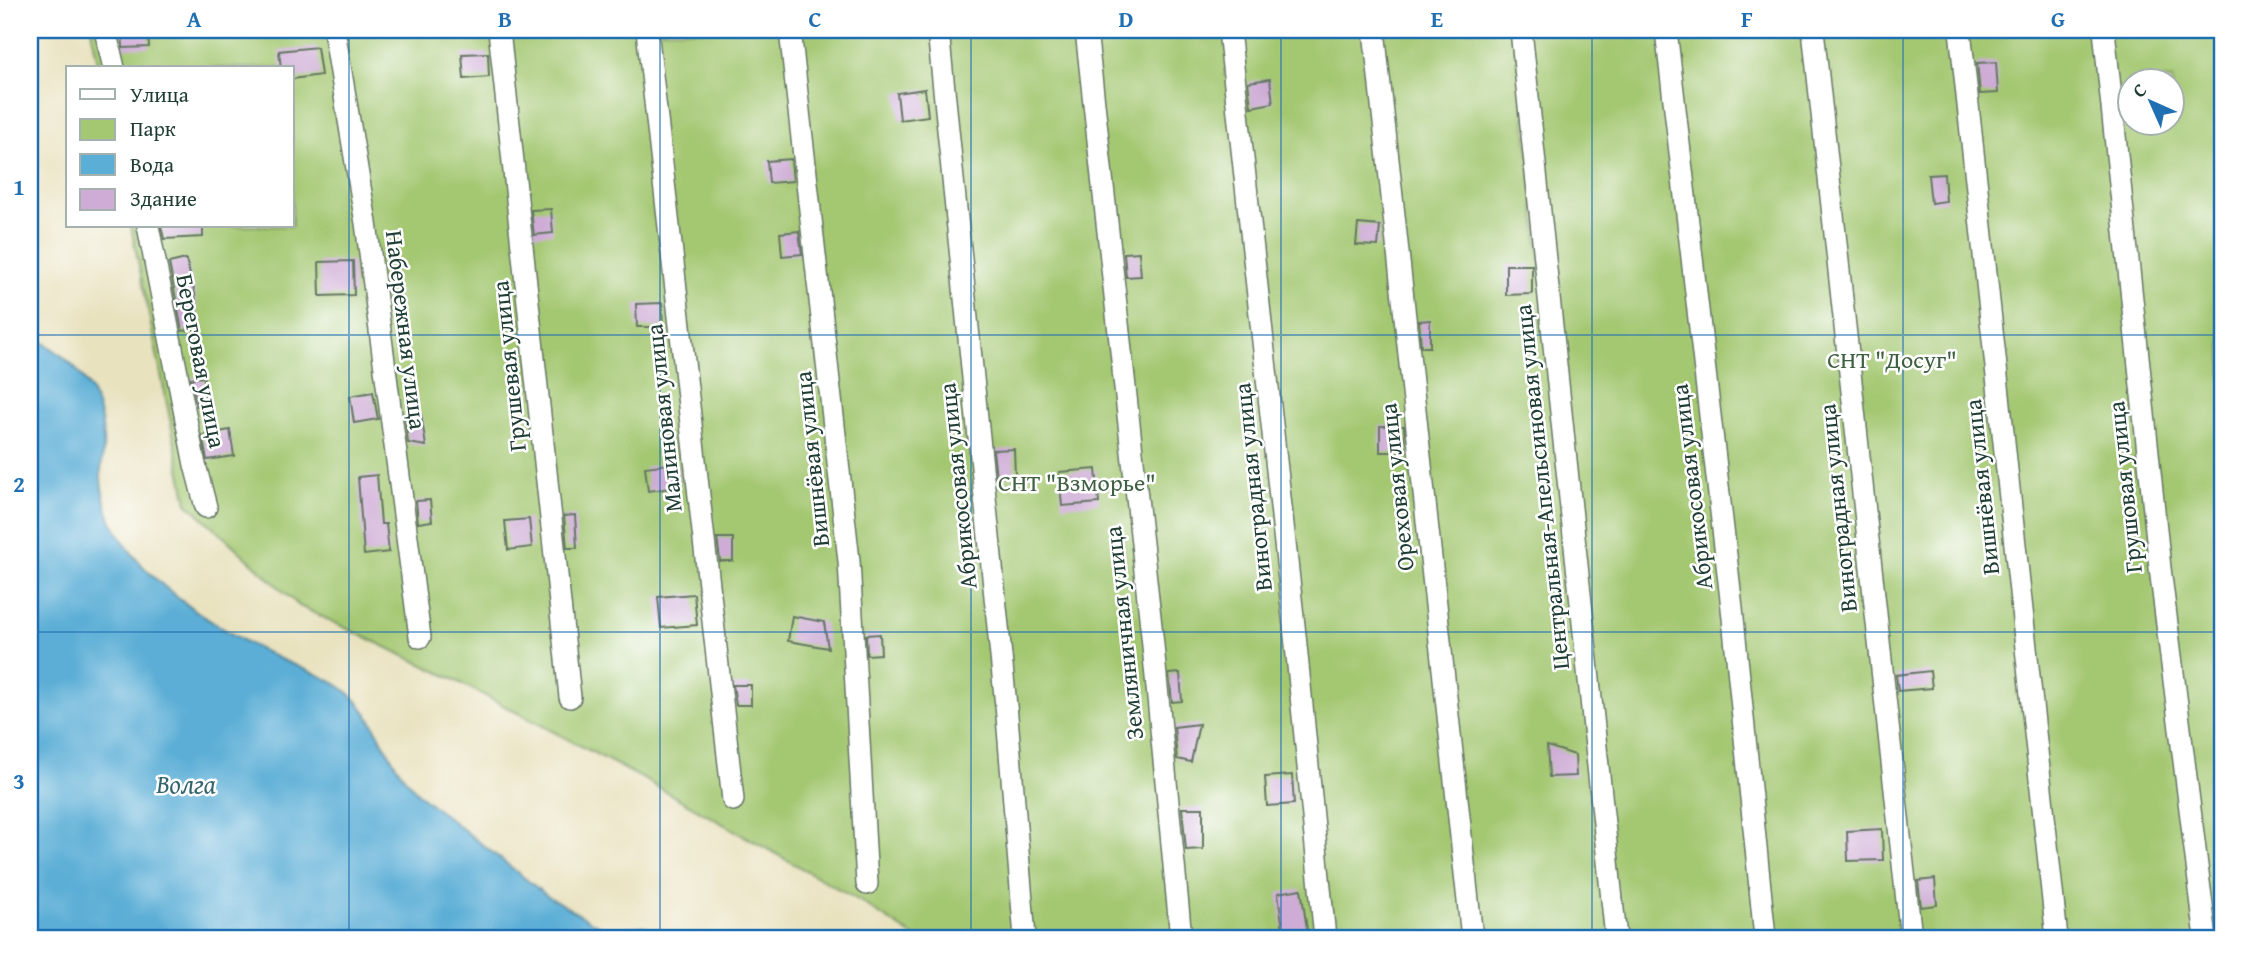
<svg xmlns="http://www.w3.org/2000/svg" width="2252" height="968" viewBox="0 0 2252 968" font-family="'Gentium Book Plus',serif">
  <style>
    .green { fill: #a4c872; stroke: #628253; stroke-width: 2; fill-rule: evenodd }
    .water { fill: #5baed6; stroke: #3d7685; stroke-width: 2 }
    .building { fill: #ceacd5 }
    .lines { fill: none; stroke-linecap: round; stroke-linejoin: round }
    .minor-casing { stroke: #667765; stroke-width: 24 }
    .minor { stroke: #fff; stroke-width: 21 }
    .grid { fill: none; stroke: #1f6fb2; stroke-width: 2; stroke-opacity: 0.55 }
    .labels { text-anchor: middle; stroke-width: 5; stroke-linejoin: round; paint-order: stroke }
    .street-label { font-size: 24px; fill: #1f3d34; stroke: #fff }
    .park-label { font-size: 24px; fill: #406044; stroke: #fff }
    .water-label { font-size: 26px; font-style: italic; fill: #34656d; stroke: #fff }
    .neatline { fill: none; stroke: #1f6fb2; stroke-width: 2.5 }
    .grid-label { font-size: 23px; text-anchor: middle; font-weight: bold; fill: #1f6fb2 }
  </style>
  <rect width="100%" height="100%" fill="#fff"/>
  <filter id="ink" filterUnits="userSpaceOnUse"><feTurbulence type="fractalNoise" baseFrequency=".0143" numOctaves="2"/><feDisplacementMap in="SourceGraphic" scale="14" xChannelSelector="R" yChannelSelector="G"/><feConvolveMatrix kernelMatrix="1 2 1 2 8 2 1 2 1" color-interpolation-filters="sRGB"/></filter>
  <filter id="wash" filterUnits="userSpaceOnUse"><feTurbulence type="fractalNoise" baseFrequency=".00686" numOctaves="4" result="noise"/><feDisplacementMap in="SourceGraphic" scale="28" xChannelSelector="R" yChannelSelector="G"/><feGaussianBlur stdDeviation="1.57" result="paint"/><feColorMatrix in="noise" values="0 0 0 0 0 0 0 0 0 0 0 0 0 0 0 0 0 1.4 0 .05"/><feComposite in="paint" operator="in"/></filter>
  <g filter="url(#wash)">
    <rect width="100%" height="100%" fill="#e9e2bf"/>
    <path class="green" d="M91,30H1516L1611,938H916L858,900L636,775L451,678L299,606L187,503L131,226H292V68H99Z
      M1526,30H2222V938H1619ZM2130,80H2172V122H2130Z"/>
    <path class="water" d="M30,336C72,356 101,389 103,438C104,448 102,459 101,470C100,489 107,514 117,531C146,585 224,633 278,658C303,670 333,677 353,697C371,715 380,738 393,760C401,774 411,786 422,797L546,895L601,927L613,929L644,926L666,938H30Z"/>
    <g id="blocks">
      <path class="building" d="M122,30H148L149,47L123,48Z
        M317,47L321,75L292,79V68H281L279,51Z
        M488,53L489,77L464,79L462,54Z
        M1996,62L1998,93L1980,94L1977,63Z
        M1270,79L1273,103L1251,107L1248,82Z
        M925,89L928,116L900,120L897,93Z
        M791,159L793,181L769,183L767,161Z
        M1944,174L1946,201L1931,203L1928,175Z
        M551,209L553,233L534,235L531,210Z
        M1358,224L1380,226L1378,246L1356,245Z
        M161,226H203V237L164,239Z
        M799,231L802,254L782,256L780,233Z
        M1139,252L1141,276L1126,277L1124,253Z
        M186,259L195,294L199,329L182,331L169,263Z
        M353,261L354,295L320,296L319,262Z
        M1506,265H1532V294L1506,295Z
        M662,303L663,327H637L636,304Z
        M1430,320V347H1421L1419,321Z
        M204,377L206,405L197,406L191,378Z
        M373,392L378,419L354,423L350,396Z
        M421,414L426,446L408,443L405,417Z
        M1380,426H1404L1405,452H1380Z
        M230,430L234,456L207,460L202,435Z
        M1014,449L1015,476L996,477L993,450Z
        M677,463L680,487L648,491L645,467Z
        M1096,469L1099,503L1062,506L1059,472Z
        M377,475L381,524H386L389,552L364,555L358,477Z
        M430,500L432,521L418,523L416,501Z
        M575,515L577,548H567L564,516Z
        M529,519L532,547L508,550L505,521Z
        M717,538H733V561H720Z
        M694,594L697,625L661,628L658,597Z
        M792,616L824,622L828,648L788,641Z
        M880,634L881,654L867,655L866,635Z
        M1930,671L1932,688L1898,691L1896,675Z
        M1180,673L1182,701L1172,702L1169,674Z
        M733,685H751V705H736Z
        M1199,724L1191,762L1177,759L1174,727Z
        M1547,746L1575,755L1576,776L1549,777Z
        M1292,775L1294,804L1267,806L1265,777Z
        M1182,808H1203V849L1186,850Z
        M1882,829L1883,860L1848,861L1847,831Z
        M1935,879L1937,905L1921,907L1918,881Z
        M1301,889L1308,936L1284,938L1278,893Z"/>
    </g>
  </g>
  <g filter="url(#ink)">
    <use href="#blocks" fill-opacity="0" stroke="#667765" stroke-width="2"/>
    <g class="lines">
      <g class="minor-casing">
        <path id="minor" d="M105,30L114,68
          M334,30L366,223L420,637
          M499,30L570,697
          M647,30L733,800
          M790,30L849,561L867,884
          M938,30L1007,716L1025,938
          M1086,30L1152,635L1181,938
          M1229,30L1295,635L1325,938
          M1374,30L1472,938
          M1521,30L1616,938
          M1666,30L1732,608L1765,938
          M1813,30L1911,938
          M1960,30L2057,938
          M2104,30L2160,568L2206,938
          M148,226L195,465L206,507"/>
      </g>
      <use href="#minor" class="minor"/>
    </g>
  </g>
  <path class="grid" d="M349,30V938M660,30V938M971,30V938M1281,30V938M1592,30V938M1903,30V938M30,335H2222M30,632H2222"/>
  <g class="labels">
    <g class="street-label">
      <text transform="translate(406 330) rotate(83)" y="8">Набережная улица</text>
      <text transform="translate(201 361) rotate(79)" y="8">Береговая улица</text>
      <text transform="translate(509 366) rotate(-96)" y="8">Грушевая улица</text>
      <text transform="translate(664 418) rotate(-96)" y="8">Малиновая улица</text>
      <text transform="translate(812 459) rotate(-96)" y="8">Вишнёвая улица</text>
      <text transform="translate(958 486) rotate(-96)" y="8">Абрикосовая улица</text>
      <text transform="translate(1253 487) rotate(-96)" y="8">Виноградная улица</text>
      <text transform="translate(1397 487) rotate(-96)" y="8">Ореховая улица</text>
      <text transform="translate(1542 487) rotate(-96)" y="8">Центральная-Апельсиновая улица</text>
      <text transform="translate(1692 487) rotate(-97)" y="8">Абрикосовая улица</text>
      <text transform="translate(1982 487) rotate(-96)" y="8">Вишнёвая улица</text>
      <text transform="translate(2125 487) rotate(-96)" y="8">Грушовая улица</text>
      <text transform="translate(1838 508) rotate(-96)" y="8">Виноградная улица</text>
      <text transform="translate(1124 633) rotate(-96)" y="8">Земляничная улица</text>
    </g>
    <g class="park-label">
      <text x="1892" y="368">СНТ "Досуг"</text>
      <text x="1077" y="491">СНТ "Взморье"</text>
    </g>
    <g class="water-label">
      <text x="186" y="793">Волга</text>
    </g>
  </g>
  <rect width="2252" height="968" fill="none" stroke="#fff" stroke-width="77"/>
  <rect x="66" y="66" width="228" height="161" fill="#ffffff" stroke="#a5b1ae" stroke-width="2"/>
  <rect x="80" y="89" width="35" height="10" fill="#ffffff" stroke="#a5b1ae" stroke-width="2"/>
  <text x="130" y="102" font-size="21" fill="#1f3d34">Улица</text>
  <rect x="80" y="119" width="35" height="21" fill="#a4c872" stroke="#a5b1ae" stroke-width="2"/>
  <text x="130" y="136" font-size="21" fill="#1f3d34">Парк</text>
  <rect x="80" y="154" width="35" height="21" fill="#5baed6" stroke="#a5b1ae" stroke-width="2"/>
  <text x="130" y="172" font-size="21" fill="#1f3d34">Вода</text>
  <rect x="80" y="189" width="35" height="21" fill="#ceacd5" stroke="#a5b1ae" stroke-width="2"/>
  <text x="130" y="206" font-size="21" fill="#1f3d34">Здание</text>
  <g transform="translate(2151 102) rotate(315)"><circle r="33" fill="#ffffff" stroke="#a5b1ae" stroke-width="2"/>
  <path d="M0-5L12 26L0 18L-12 26Z" fill="#1f6fb2"/>
  <text y="-10" font-size="19" font-weight="bold" text-anchor="middle" fill="#1f3d34">С</text>
  </g>
  <rect x="38" y="38" width="2176" height="892" class="neatline"/>
  <g class="grid-label">
    <text x="194" y="27">A</text>
    <text x="505" y="27">B</text>
    <text x="815" y="27">C</text>
    <text x="1126" y="27">D</text>
    <text x="1437" y="27">E</text>
    <text x="1747" y="27">F</text>
    <text x="2058" y="27">G</text>
    <text x="19" y="195">1</text>
    <text x="19" y="492">2</text>
    <text x="19" y="789">3</text>
  </g>
</svg>
